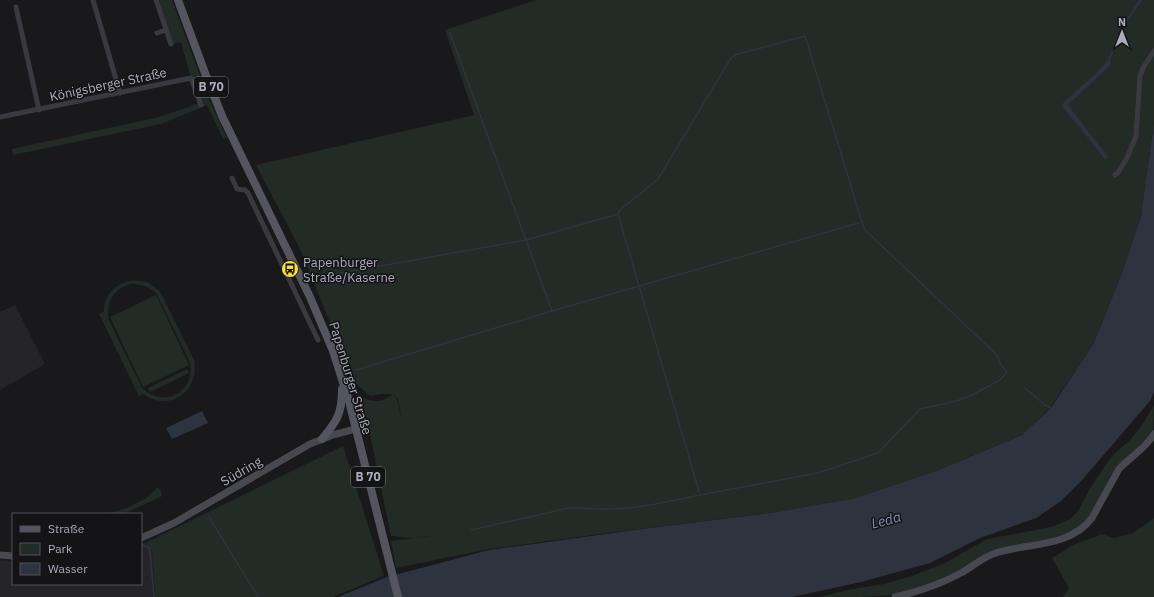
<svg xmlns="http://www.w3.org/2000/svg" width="1154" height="597" viewBox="0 0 1154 597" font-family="'IBM Plex Sans',sans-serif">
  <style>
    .built { fill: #252428 }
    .green { fill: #222b25; fill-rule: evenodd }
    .water { fill: #2e343f }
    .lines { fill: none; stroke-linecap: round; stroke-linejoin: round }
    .stream { stroke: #2e343f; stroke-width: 1.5 }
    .street { stroke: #3a3940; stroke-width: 5 }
    .secondary { stroke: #474850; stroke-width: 7 }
    .primary { stroke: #55555f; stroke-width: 8 }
    .labels { text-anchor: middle; stroke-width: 3; stroke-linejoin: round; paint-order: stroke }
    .shield { fill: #141316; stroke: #7e7e8a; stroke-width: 1 }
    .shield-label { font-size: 12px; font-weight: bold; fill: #abacbb }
    .street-label { font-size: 13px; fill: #abacbb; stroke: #141316 }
    .poi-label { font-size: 13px; fill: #abacbb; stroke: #141316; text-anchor: start }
    .water-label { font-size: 14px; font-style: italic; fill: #8192b6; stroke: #141316 }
  </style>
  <rect width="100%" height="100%" fill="#19191b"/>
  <path class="built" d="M15,305L45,364L0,390V312Z
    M141,544H143L152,550L155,597H0V560L13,561V584H141Z"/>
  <path class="green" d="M156,0H172L208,97L227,138L223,139L207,105L161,124L13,155L12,149L159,117L186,108L198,103L181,42L171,44Z
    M536,0H1154V121L1142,212L1121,277L1092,347L1050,408L1024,434L936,471L856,498L777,512L608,533L489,549L396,568L391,541L446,534L413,538L391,536L367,420L359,397C375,402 380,404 393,394L397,399L402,421L398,399L393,394H381L370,396L354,382L301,251L256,165L474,115L445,30Z
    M129,281C142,279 153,283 161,293L194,360C200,391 170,413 143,394L139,396L99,314L104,311C104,296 114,285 129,281ZM130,284C141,284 148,286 156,293L189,360C198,390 165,410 142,388L109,320C105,303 114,289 130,284Z
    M156,295L189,365L143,387L110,317Z
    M187,369L189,373L150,392L148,388Z
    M1154,405L1153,432L1134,452L1091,514L1079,528L1066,536L1000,549L953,576L933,583L894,595L861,597H819L852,589L884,584L912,576L945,563L987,539L1036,530L1054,526L1070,519L1078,511L1092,485L1103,469L1113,455L1128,442L1140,428Z
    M343,446L384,576L333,597H155L152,550L143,544Z
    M158,487L161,491L162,496L128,512L121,514H107L127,508L145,499Z
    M1154,518V597H1063L1069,588L1052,558L1073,545L1102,534L1114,538L1133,533Z"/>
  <path class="water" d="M1139,0H1142L1122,29L1110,60L1111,64L1068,105L1108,157L1105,159L1062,106V104L1095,74L1107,62L1120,29Z
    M1154,123V392L1150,401L1082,480L1061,501L1036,518L980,538L930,563L861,582L792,597H338L387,577L489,550L642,529L777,512L856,498L936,471L1022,435L1051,408L1093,345L1121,276L1141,216Z
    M202,411L208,423L172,439L166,428Z"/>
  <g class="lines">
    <path class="stream" d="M450,33L552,311L862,222L865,230L997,355L1001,365L1008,373
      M319,277L526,240L618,214L620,210L658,179L731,58L735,55L805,36L862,222
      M356,370L552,311
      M1025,388L1045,405L1051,408
      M700,495L818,473L878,453L920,409L956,401L970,396L1000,380L1007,372
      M209,517L258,597
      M471,530L569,508C583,507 597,510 612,509C642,508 671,501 700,495L618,214
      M141,544L149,548L150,552L154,597"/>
    <path class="street" d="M93,0L120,93
      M156,0L171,44
      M16,7L39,110
      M157,33L166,30
      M0,117L191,78L201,105
      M1115,175L1118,173L1127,158L1136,136L1140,76L1143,68L1154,51
      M232,178L237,189L245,190L248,193L318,340"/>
    <path class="secondary" d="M141,538L174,523L310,444L333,435L355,429
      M0,555L13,556
      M895,597C917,592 941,584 961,573C972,567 982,558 993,554C1026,542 1068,549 1092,518L1119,469C1130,457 1145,449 1154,434"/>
    <path class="primary" d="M178,0L205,73L222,116L310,297L333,351L349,401L398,597
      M322,439C337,421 342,414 342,389"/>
  </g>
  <defs>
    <g id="bus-disc" transform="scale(0.9)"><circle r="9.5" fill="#f6de36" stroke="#141316"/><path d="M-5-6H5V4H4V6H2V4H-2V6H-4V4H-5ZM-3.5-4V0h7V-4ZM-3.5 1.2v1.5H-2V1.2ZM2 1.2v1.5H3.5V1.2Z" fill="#111"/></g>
  </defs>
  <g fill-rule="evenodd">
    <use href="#bus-disc" x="290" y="269"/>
  </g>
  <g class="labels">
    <g class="shield">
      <rect x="194" y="77" width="34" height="20" rx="3"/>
      <rect x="351" y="467" width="34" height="20" rx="3"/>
    </g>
    <g class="shield-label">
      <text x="211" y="91">B 70</text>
      <text x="368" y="481">B 70</text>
    </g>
    <g class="street-label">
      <text transform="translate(108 84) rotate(-12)" y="5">Königsberger Straße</text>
      <text transform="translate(351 378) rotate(73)" y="5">Papenburger Straße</text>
      <text transform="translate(241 471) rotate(-30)" y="5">Südring</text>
    </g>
    <g class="poi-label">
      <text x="303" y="267">Papenburger<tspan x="303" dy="15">Straße/Kaserne</tspan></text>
    </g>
    <g class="water-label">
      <text transform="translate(886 520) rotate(-15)" y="5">Leda</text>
    </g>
  </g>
  <rect x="12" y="513" width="130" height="72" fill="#141316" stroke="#505058"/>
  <rect x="20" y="526" width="20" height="6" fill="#55555f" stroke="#505058"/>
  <text x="48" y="533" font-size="12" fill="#abacbb">Straße</text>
  <rect x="20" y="543" width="20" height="12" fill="#222b25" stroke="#505058"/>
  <text x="48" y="553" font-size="12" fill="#abacbb">Park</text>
  <rect x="20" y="563" width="20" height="12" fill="#2e343f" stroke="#505058"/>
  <text x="48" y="573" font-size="12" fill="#abacbb">Wasser</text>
  <g transform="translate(1122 32)" stroke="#141316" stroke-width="3" paint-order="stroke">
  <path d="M0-3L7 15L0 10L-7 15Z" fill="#abacbb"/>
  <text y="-6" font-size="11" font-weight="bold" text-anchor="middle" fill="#abacbb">N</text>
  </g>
</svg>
